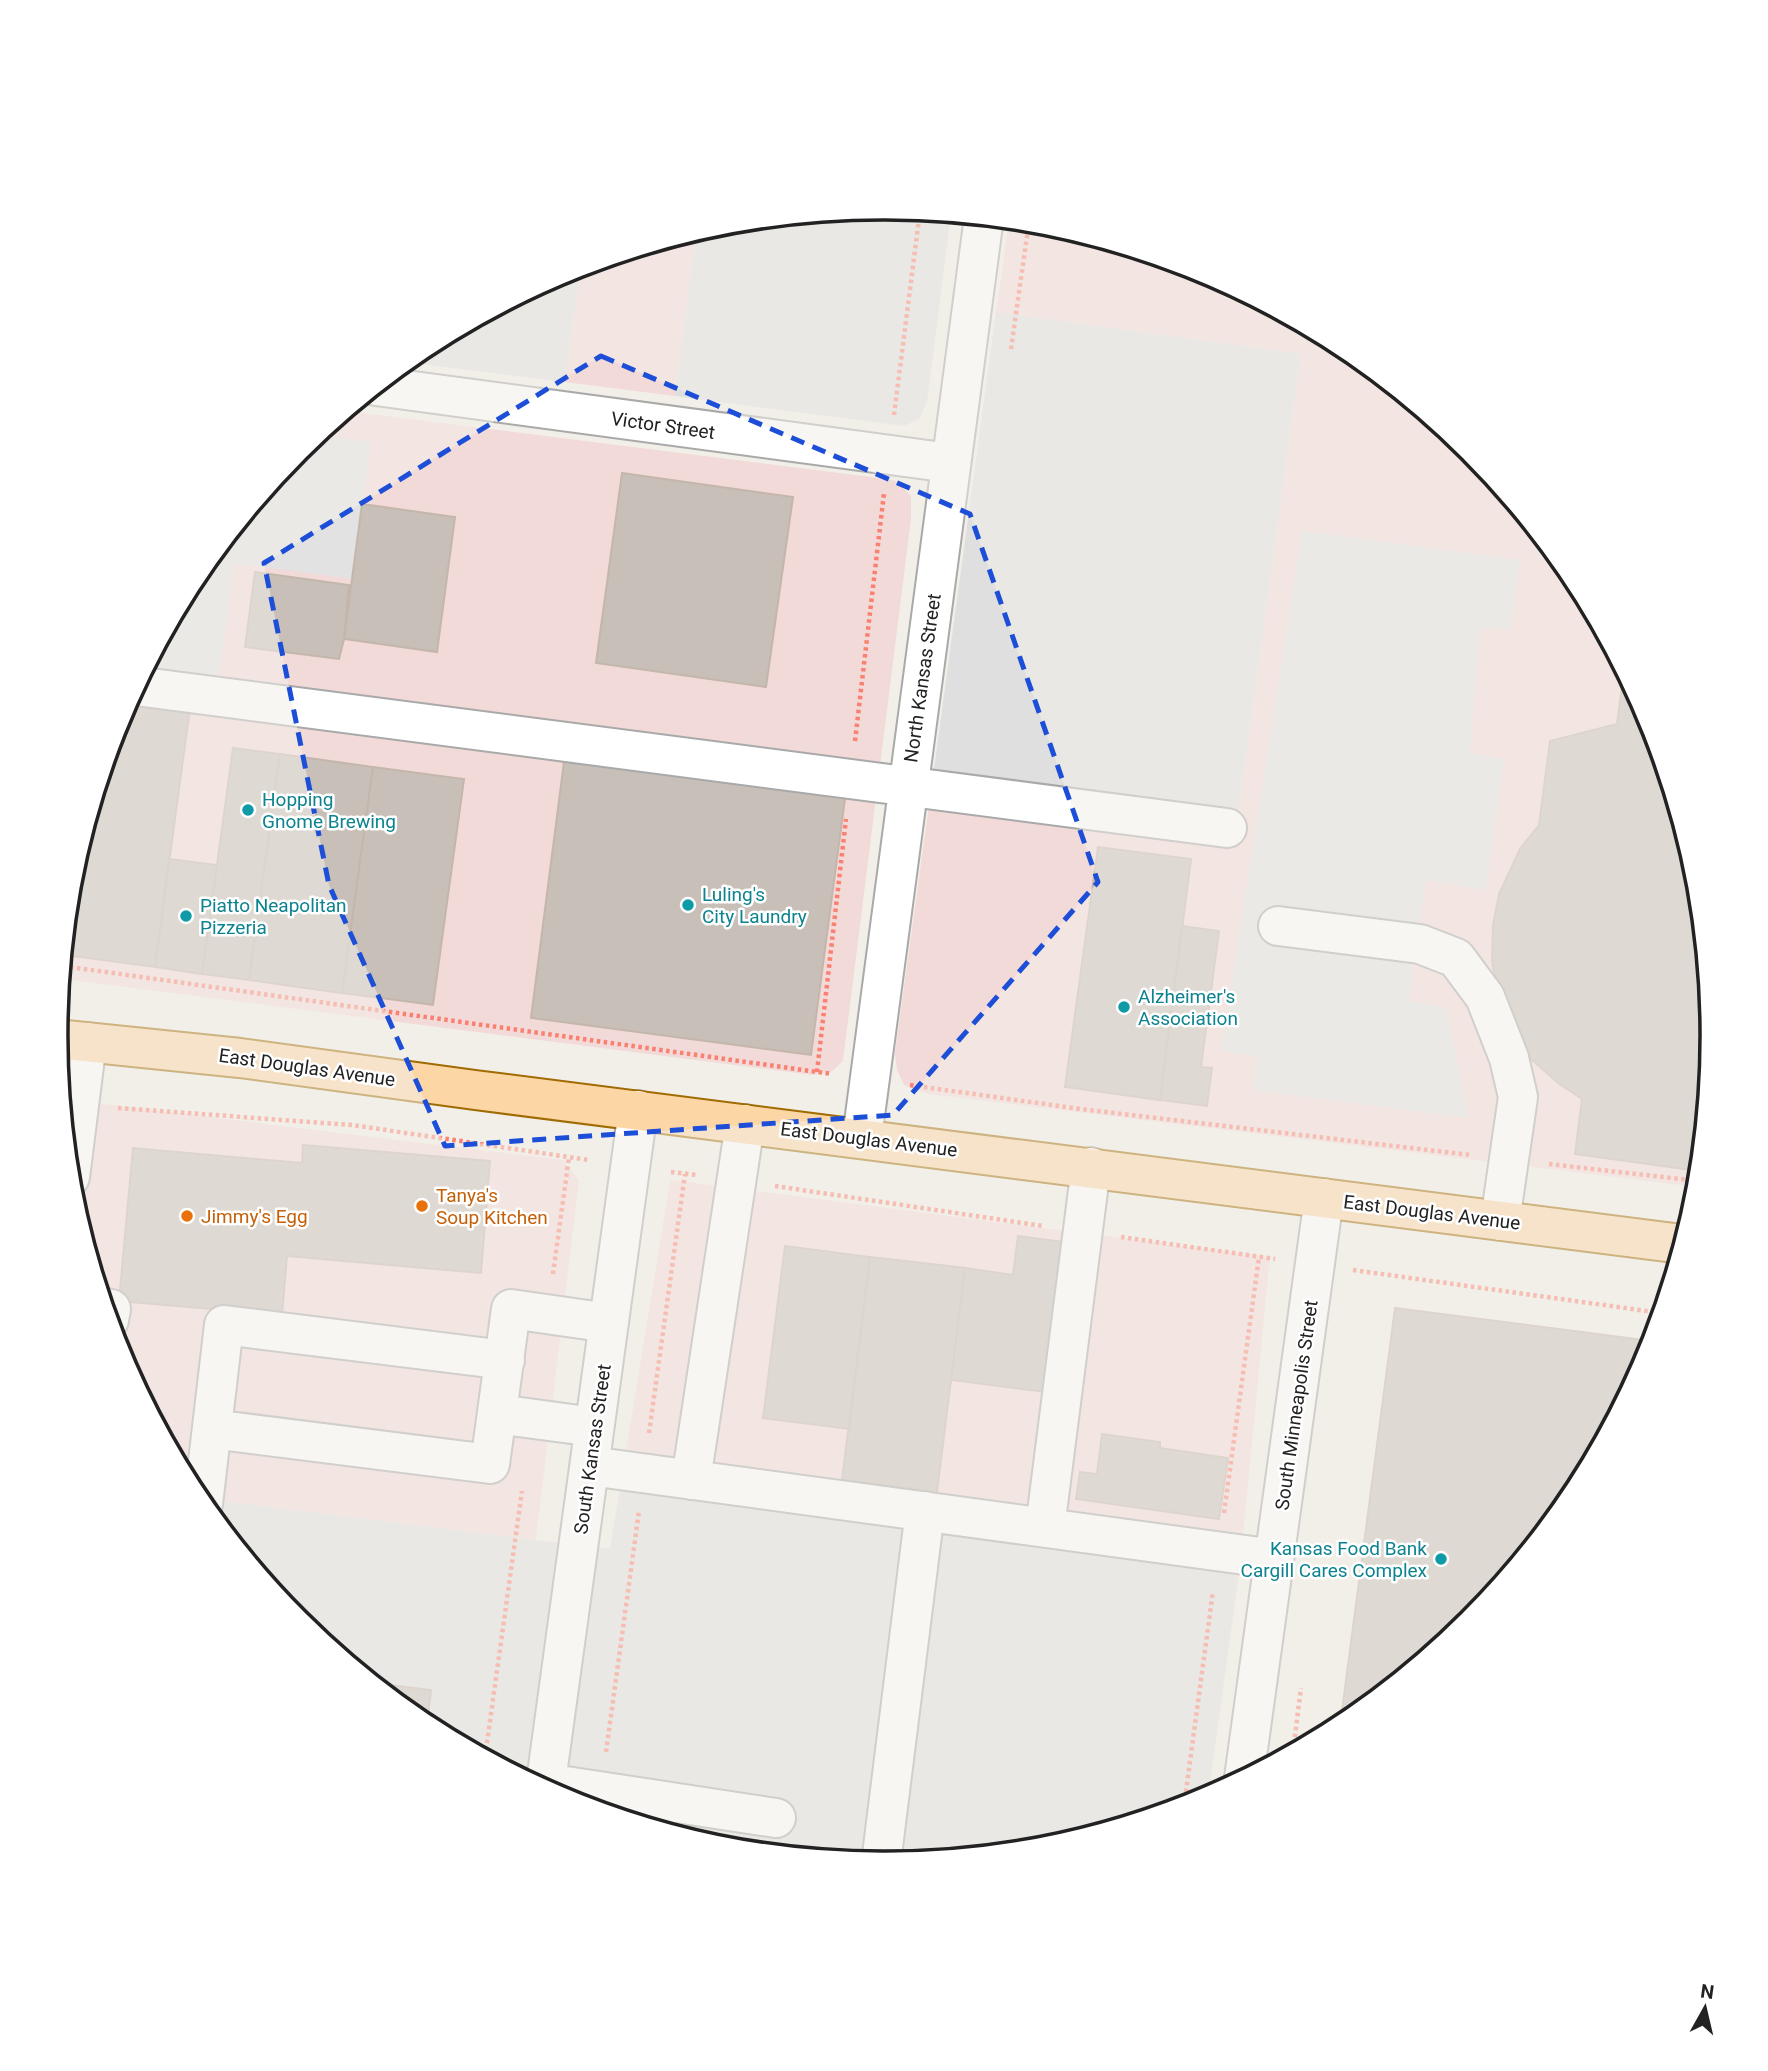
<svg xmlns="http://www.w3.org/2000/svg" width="1768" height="2071" viewBox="0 0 1768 2071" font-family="Roboto,sans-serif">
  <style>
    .residential { fill: #e0dfdf }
    .commercial { fill: #f2dad9 }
    .parking { fill: #e2e2e2 }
    .building { fill: #c7bfb8; stroke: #c4b6ab; stroke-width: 2 }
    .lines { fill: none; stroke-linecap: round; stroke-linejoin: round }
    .minor-casing { stroke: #a9a9a9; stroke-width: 42 }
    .major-casing { stroke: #a06b00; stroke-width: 42 }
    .path { stroke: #fa8072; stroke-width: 4.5; stroke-dasharray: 3.5 3.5; stroke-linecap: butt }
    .minor { stroke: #fff; stroke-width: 38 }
    .major { stroke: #fcd6a4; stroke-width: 38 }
    .marked { fill: none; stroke: #1d4ed8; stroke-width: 5; stroke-dasharray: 14 9; stroke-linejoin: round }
    .culture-dot { fill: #0f9aa8; stroke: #fff; stroke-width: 2.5 }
    .food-dot { fill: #e8710a; stroke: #fff; stroke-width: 2.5 }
    .labels { text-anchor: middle; stroke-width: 5; stroke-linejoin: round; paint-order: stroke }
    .street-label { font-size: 19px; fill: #222; stroke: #fff }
    .culture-label { font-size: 19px; fill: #0d838f; stroke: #fff; text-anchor: start }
    .food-label { font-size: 19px; fill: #c56008; stroke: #fff; text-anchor: start }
    .rim { fill: none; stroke: #222; stroke-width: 3.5 }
  </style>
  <rect width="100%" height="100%" fill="#f2efe9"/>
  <path class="residential" d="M884,208L951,214L927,402L919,419L904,426L675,396L696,231L723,223Z
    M581,266L565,382L406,362L424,347L567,270Z
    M996,312L1301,354L1239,811L934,769Z
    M621,1483L1240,1567L1208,1796L1200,1801L1045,1848L884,1863L722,1848L567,1800L424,1724L298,1621L205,1506V1499L610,1549Z"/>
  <path class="commercial" d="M1009,220L1046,223L1201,271L1344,347L1470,450L1573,576L1649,719L1696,874L1712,1036L1697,1187L928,1094L904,1085L897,1070L895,1053L934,769L1239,810L1301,354L996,312Z
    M696,231L675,396L565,382L581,266Z
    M346,411L895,480L911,496V519L843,1061L831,1072L813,1075L62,979L72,874L119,718L196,575L299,450Z
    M62,1099L563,1160L579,1180L536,1540L206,1499L195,1495L119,1352L72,1197Z
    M670,1180L1270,1257L1240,1567L621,1483Z"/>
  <path class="parking" d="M317,435L371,442L353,579L234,563L219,679L145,670L196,575L299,450Z
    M1302,531L1520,560L1510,630L1480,627L1470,753L1504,759L1486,890L1426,880L1409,1001L1446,1008L1469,1118L1253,1090L1257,1056L1221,1051Z"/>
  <path class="building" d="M622,473L793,497L766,687L596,663Z
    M362,504L455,517L437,652L344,639Z
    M255,572L349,585L344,639L339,659L245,647Z
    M1624,672L1649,719L1696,874L1712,1036L1699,1171L1575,1154L1582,1099L1558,1083L1529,1057L1513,1033L1497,992L1492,960L1493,925L1499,894L1520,849L1539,825L1550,741L1617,724Z
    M129,700L190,708L155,967L64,955L72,874L119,718Z
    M233,748L280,754L249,980L202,974Z
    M280,754L373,767L342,993L249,980Z
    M565,754L846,791L811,1055L531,1018Z
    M373,767L464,779L433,1005L342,993Z
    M1098,847L1191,859L1160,1100L1065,1087Z
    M169,859L217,865L202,974L155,967Z
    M1182,926L1219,931L1201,1067L1212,1068L1207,1106L1160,1100Z
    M303,1145L490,1161L481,1273L287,1256L282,1315L119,1301L133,1148L302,1163Z
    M1018,1236L1064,1242L1045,1392L951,1380L965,1268L1013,1275Z
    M785,1246L870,1257L849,1429L763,1418Z
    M870,1257L965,1268L937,1492L842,1480Z
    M1395,1308L1652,1341L1649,1353L1572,1496L1469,1621L1340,1726Z
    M1102,1434L1160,1442V1448L1228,1458L1219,1519L1076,1499L1080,1472L1097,1474Z
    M374,1683L431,1690L427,1725L424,1724Z"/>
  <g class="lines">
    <g class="minor-casing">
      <path id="minor" d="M376,386L950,463
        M136,686L1227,828
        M1278,926L1420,944L1456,958L1485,997L1509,1058L1518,1097L1500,1221
        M862,1138L984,217
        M70,1177L87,1042
        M106,1308L111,1309L109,1320
        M497,1414L594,1427
        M212,1429L490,1464L511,1309L609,1323
        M590,1466L1274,1559
        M691,1480L745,1124
        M203,1504L224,1325L505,1360
        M1045,1528L1091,1167
        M1244,1778L1324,1198
        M546,1783L776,1818
        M545,1789L638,1110
        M881,1863L925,1511"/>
    </g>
    <g class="major-casing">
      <path id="major" d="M56,1039L240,1058L475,1090L1682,1244"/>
    </g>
    <path class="path" d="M1011,349L1029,222
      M894,415L920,211
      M855,741L884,493
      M63,966L832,1074
      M817,1072L846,819
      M910,1085L1080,1109L1471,1155
      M118,1108L352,1125L589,1160
      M1549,1164L1698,1181
      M671,1172L697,1175
      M775,1186L1043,1226
      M1121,1237L1275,1259
      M1353,1270L1661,1313
      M553,1274L569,1157
      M649,1433L685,1174
      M1224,1513L1259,1257
      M1293,1751L1301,1688
      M606,1752L639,1511
      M485,1757L522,1491
      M1184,1806L1213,1591"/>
    <use href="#minor" class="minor"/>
    <use href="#major" class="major"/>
  </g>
  <path d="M0 0H1768V2071H0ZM601,356L970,514L1098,882L893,1115L445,1146L329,885L264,563Z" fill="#f2efe9" fill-opacity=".55" fill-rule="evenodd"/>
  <path class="marked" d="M601,356L970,514L1098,882L893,1115L445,1146L329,885L264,563Z"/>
  <g class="culture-dot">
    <circle cx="248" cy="810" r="7"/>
    <circle cx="688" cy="905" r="7"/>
    <circle cx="186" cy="916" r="7"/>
    <circle cx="1124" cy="1007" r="7"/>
    <circle cx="1441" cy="1559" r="7"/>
  </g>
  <g class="food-dot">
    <circle cx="422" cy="1206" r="7"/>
    <circle cx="187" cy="1216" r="7"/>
  </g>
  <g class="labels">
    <g class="street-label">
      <text transform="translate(663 425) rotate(8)" y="7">Victor Street</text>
      <text transform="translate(922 678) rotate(-82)" y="7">North Kansas Street</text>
      <text transform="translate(307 1067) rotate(8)" y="7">East Douglas Avenue</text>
      <text transform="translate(869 1139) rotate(7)" y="7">East Douglas Avenue</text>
      <text transform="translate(1432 1212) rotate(7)" y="7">East Douglas Avenue</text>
      <text transform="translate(1296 1405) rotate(-82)" y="7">South Minneapolis Street</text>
      <text transform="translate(592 1449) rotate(-82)" y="7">South Kansas Street</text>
    </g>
    <g class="culture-label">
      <text x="262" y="806">Hopping<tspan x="262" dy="22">Gnome Brewing</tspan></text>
      <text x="702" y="901">Luling's<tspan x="702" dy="22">City Laundry</tspan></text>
      <text x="200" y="912">Piatto Neapolitan<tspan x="200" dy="22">Pizzeria</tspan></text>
      <text x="1138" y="1003">Alzheimer's<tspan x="1138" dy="22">Association</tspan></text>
      <text x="1427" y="1555" text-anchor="end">Kansas Food Bank<tspan x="1427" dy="22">Cargill Cares Complex</tspan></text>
    </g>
    <g class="food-label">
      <text x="436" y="1202">Tanya's<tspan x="436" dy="22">Soup Kitchen</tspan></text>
      <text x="201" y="1223">Jimmy's Egg</text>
    </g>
  </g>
  <path d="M0 0H1768V2071H0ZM883 220H885A815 815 0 0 1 1700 1035V1036A815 815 0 0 1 885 1851H883A815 815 0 0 1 68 1036V1035A815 815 0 0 1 883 220Z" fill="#fff" fill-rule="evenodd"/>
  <path class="rim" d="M883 220H885A815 815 0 0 1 1700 1035V1036A815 815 0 0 1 885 1851H883A815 815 0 0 1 68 1036V1035A815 815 0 0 1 883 220Z"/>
  <g transform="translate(1705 2008) rotate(8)" stroke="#ffffff" stroke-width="5" paint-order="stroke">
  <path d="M0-5L12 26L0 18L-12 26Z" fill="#222222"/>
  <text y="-10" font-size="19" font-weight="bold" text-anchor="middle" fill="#222222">N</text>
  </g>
</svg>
